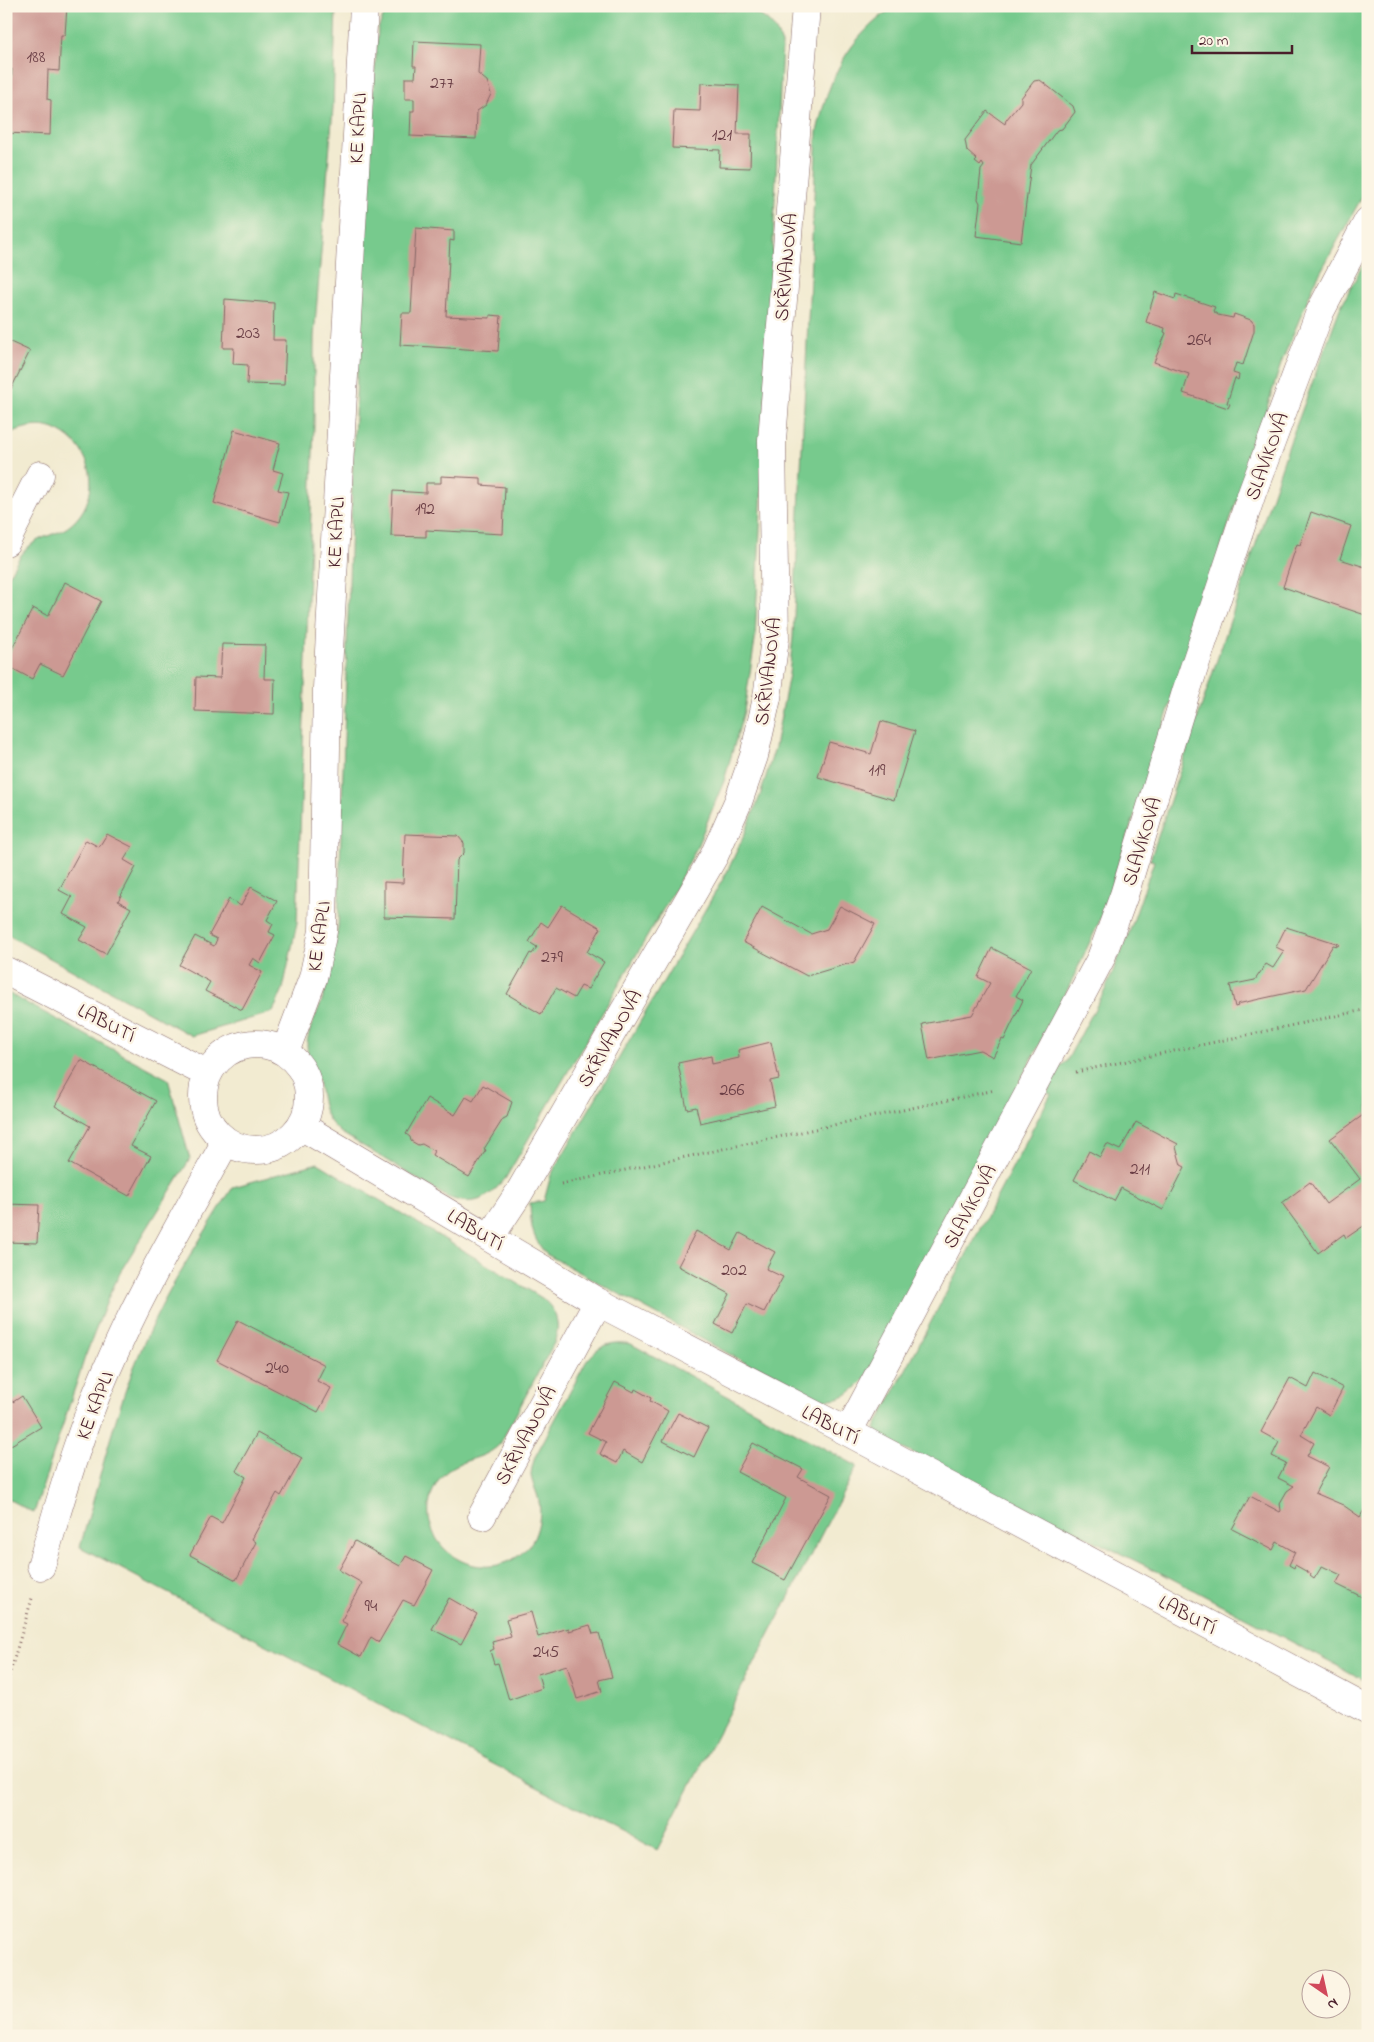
<svg xmlns="http://www.w3.org/2000/svg" width="1374" height="2042" viewBox="0 0 1374 2042" font-family="'Indie Flower',sans-serif">
  <style>
    .green { fill: #77ca8d; stroke: #60745c }
    .building { fill: #cc9993 }
    .lines { fill: none; stroke-linecap: round; stroke-linejoin: round }
    .minor-casing { stroke: #856665; stroke-width: 29 }
    .path { stroke: #856665; stroke-width: 3; stroke-dasharray: 1 4; stroke-linecap: butt }
    .minor { stroke: #fff; stroke-width: 28 }
    .labels { text-anchor: middle; stroke-width: 5; stroke-linejoin: round; paint-order: stroke }
    .number-label { font-size: 18px; fill: #6a3e45 }
    .street-label { font-size: 20px; fill: #4a1f2b; stroke: #fcf5e5 }
  </style>
  <rect width="100%" height="100%" fill="#fcf5e5"/>
  <filter id="ink" filterUnits="userSpaceOnUse"><feTurbulence type="fractalNoise" baseFrequency=".02" numOctaves="2"/><feDisplacementMap in="SourceGraphic" scale="10" xChannelSelector="R" yChannelSelector="G"/><feConvolveMatrix kernelMatrix="1 2 1 2 8 2 1 2 1" color-interpolation-filters="sRGB"/></filter>
  <filter id="wash" filterUnits="userSpaceOnUse"><feTurbulence type="fractalNoise" baseFrequency=".0096" numOctaves="4" result="noise"/><feDisplacementMap in="SourceGraphic" scale="20" xChannelSelector="R" yChannelSelector="G"/><feGaussianBlur stdDeviation="1.12" result="paint"/><feColorMatrix in="noise" values="0 0 0 0 0 0 0 0 0 0 0 0 0 0 0 0 0 1.4 0 .05"/><feComposite in="paint" operator="in"/></filter>
  <g filter="url(#wash)">
    <rect width="100%" height="100%" fill="#f2ebd1"/>
    <path class="green" d="M6,6H336L333,108L314,337V424L297,923L283,989L273,1012L192,1036L6,934V581C13,568 19,554 32,544C41,537 53,535 63,530C87,517 98,485 86,460C80,446 69,435 54,429C38,423 21,428 6,435Z
      M393,6H625L751,11C768,18 775,26 782,44L755,640L744,711L724,781L696,849L675,889L505,1179C487,1200 474,1207 447,1197L340,1132C323,1117 323,1106 319,1085C316,1071 307,1060 307,1045C307,1032 318,1011 323,998C330,975 334,951 338,927L353,458L367,169L378,29L383,17Z
      M895,6H1368V186L1315,282L1282,361L1101,918L1068,989L866,1378C849,1397 836,1402 810,1398L546,1254C531,1236 531,1226 530,1203L544,1201L551,1175L727,872L745,833L760,796L775,747L789,674L793,637L817,132C829,77 847,39 895,6Z
      M1368,255V1682L1167,1576L883,1439L878,1434L875,1428L1051,1094L1047,1093L1059,1067L1066,1062L1105,990L1128,936L1154,861L1150,860L1289,445L1340,308Z
      M6,992L168,1079L190,1159L122,1269L109,1296L85,1357L34,1513L6,1498Z
      M318,1163L542,1298C557,1310 561,1325 554,1343L500,1444C482,1463 456,1456 439,1480C408,1524 452,1578 502,1564C515,1560 527,1551 534,1538C540,1525 542,1508 537,1494C535,1488 532,1482 531,1476C531,1470 533,1463 535,1457L586,1362C598,1346 611,1340 631,1344L857,1466L657,1850L80,1547C100,1480 115,1409 143,1345C167,1289 201,1238 233,1187Z"/>
    <g id="blocks">
      <path class="building" d="M6,6H67L65,35H61L59,71L48,70L47,99L51,100L50,135L6,133V97L10,98L12,69L6,68Z
        M414,41L480,44L478,74L487,81L491,94L486,105L477,111L476,139L410,136L411,111H414V99H405V78H415L416,66H413Z
        M1040,80L1073,106L1075,112L1062,129L1057,130L1031,165L1021,242L976,236L980,203L978,199L981,170L984,166L982,163L980,166L975,162L977,160L967,151L965,140L987,111L1005,124L1006,120L1021,102V98L1034,81Z
        M701,83L739,85L737,134H751L750,168L719,167L720,150L672,148L674,110L700,111Z
        M416,228L454,231V241L450,240L446,316L490,318V315L501,316L498,351L400,345L402,313H411Z
        M1155,292L1175,299L1176,294L1215,307L1213,311L1218,315L1233,318L1234,314L1251,320L1254,324V331L1243,365L1236,363L1233,373L1239,375L1238,380L1235,378L1227,403L1230,404L1228,408L1183,393L1189,374L1154,362L1166,333L1164,332L1165,328L1146,322Z
        M225,299L274,303L273,340H286L284,385L247,384L248,365L233,364L234,348H223Z
        M6,340L30,351L11,389L6,387Z
        M234,430L280,443L273,470L283,473L278,490L288,492L280,522L214,503Z
        M441,476L481,478V485L505,487L503,534L426,530V537L391,536L393,491L426,493V483H441Z
        M1311,512L1351,526L1340,559L1368,568V616L1283,587L1297,544L1300,545Z
        M65,582L101,601L63,675L40,664L32,679L6,665V660L33,608L48,616Z
        M222,644L265,645L264,679H275L274,714L195,711L196,677L220,678Z
        M881,721L915,731L894,800L818,777L829,742L871,754Z
        M6,822L12,825L6,837Z
        M107,834L132,847L124,860L136,867L118,901L131,908L106,954L79,940L87,927L63,914L72,897L59,890L86,840L99,847Z
        M405,834L458,836L464,843V853L457,860L455,919L384,917V882L403,883Z
        M251,887L277,901L267,920L273,924L269,932L275,935L260,963L253,958L249,965L262,972L242,1010L205,991L210,982L179,965L195,936L214,946L217,939L209,935L229,899L241,906Z
        M562,905L601,928L587,952L604,962L588,989L581,986L574,998L556,988L541,1014L507,994L530,953L532,954L537,947L529,942L541,922L548,927Z
        M840,906L875,924L854,962L807,976L743,942L762,907L811,934L827,929Z
        M1286,927L1339,944L1338,946L1333,945L1306,989L1237,1004L1238,1006L1235,1007L1230,985L1255,980L1266,964L1273,968L1284,951L1276,947Z
        M992,948L1031,968L1016,996L1023,1000L1004,1040L1002,1039L993,1057L980,1050L929,1060L922,1024L972,1015L990,983L978,977Z
        M771,1042L779,1079L770,1081L775,1106L700,1123L696,1107L687,1109L678,1063L711,1056L712,1064L739,1058L738,1050Z
        M81,1060L156,1101L131,1146L151,1156L129,1196L69,1163L90,1126L55,1106Z
        M483,1085L512,1102L507,1117L503,1119L484,1149L486,1150L469,1177L432,1155L434,1151L422,1144L418,1145L411,1141L410,1137L406,1134L427,1098L455,1115L466,1097L473,1101Z
        M1366,1113L1368,1116V1223L1346,1238L1344,1234L1318,1253L1282,1203L1310,1182L1326,1204L1360,1179L1330,1139Z
        M1136,1122L1178,1144L1176,1147L1181,1165L1185,1167L1163,1210L1121,1188L1114,1201L1074,1180L1089,1151L1100,1157L1107,1144L1120,1150Z
        M6,1204L39,1205L37,1243L6,1242Z
        M696,1231L731,1250L740,1233L775,1252L766,1269L783,1277L764,1312L747,1304L732,1333L715,1324L730,1294L678,1266Z
        M238,1320L325,1365L317,1381L331,1388L318,1412L217,1360Z
        M1315,1373L1343,1388L1329,1415L1316,1407L1301,1435L1314,1443L1307,1456L1329,1467L1315,1493L1343,1505L1360,1517L1368,1503V1553L1364,1557L1368,1559V1600L1336,1584L1341,1575L1322,1566L1314,1579L1310,1576L1311,1574L1295,1565L1294,1568L1289,1565L1295,1552L1277,1542L1273,1550L1232,1529L1250,1496L1280,1512L1281,1511L1280,1503L1287,1491L1294,1486L1278,1478L1286,1463L1272,1456L1279,1442L1261,1432L1290,1378L1308,1388Z
        M615,1382L634,1392L635,1389L651,1398L650,1401L668,1411L642,1462L623,1451L617,1463L600,1454L606,1442L588,1433Z
        M6,1393L13,1402L22,1396L41,1427L6,1448Z
        M678,1413L708,1428L694,1457L663,1441Z
        M257,1433L302,1458L281,1496L277,1493L252,1539L256,1542L236,1580L190,1555L211,1517L222,1523L246,1477L236,1471Z
        M753,1443L803,1469L798,1477L831,1495L785,1580L752,1563L786,1498L737,1472Z
        M355,1541L400,1566L406,1556L433,1570L414,1605L403,1600L379,1642L371,1637L361,1657L337,1644L347,1624L341,1621L362,1583L339,1570Z
        M449,1598L477,1614L461,1644L432,1629Z
        M531,1612L538,1637L569,1628V1631L590,1625L593,1634L599,1633L612,1677L599,1680L602,1691L577,1699L567,1665L538,1674L542,1688L509,1700L498,1663L494,1664L490,1651L494,1649L492,1642L511,1637L506,1619Z"/>
    </g>
  </g>
  <g filter="url(#ink)">
    <use href="#blocks" fill-opacity="0" stroke="#856665" stroke-width="1"/>
    <g class="lines">
      <g class="minor-casing">
        <path id="minor" d="M6,542L40,475
          M6,971L208,1074
          M203 1097a53 53 0 1 1 106 0a53 53 0 1 1-106 0Z
          M285,1052L313,978L323,931L327,688L364,6
          M301,1126L598,1302L848,1432L1368,1710
          M490,1237L519,1193L714,856L738,802L754,756L767,698L775,639L772,440L806,6
          M848,1432L1101,958L1124,895L1186,692L1252,493L1320,312L1368,221
          M482,1516L598,1302
          M41,1566C60,1502 78,1436 105,1374C139,1294 184,1218 226,1141"/>
      </g>
      <path class="path" d="M1076,1072L1368,1009
        M561,1184L995,1090
        M6,1686L33,1595"/>
      <use href="#minor" class="minor"/>
    </g>
  </g>
  <g class="labels">
    <g class="number-label">
      <text x="36" y="62">188</text>
      <text x="442" y="88">277</text>
      <text x="722" y="140">121</text>
      <text x="248" y="338">203</text>
      <text x="1199" y="345">264</text>
      <text x="425" y="514">192</text>
      <text x="877" y="775">119</text>
      <text x="552" y="962">279</text>
      <text x="732" y="1095">266</text>
      <text x="1140" y="1174">211</text>
      <text x="734" y="1275">202</text>
      <text x="277" y="1373">240</text>
      <text x="371" y="1611">94</text>
      <text x="546" y="1657">245</text>
    </g>
    <g class="street-label">
      <text transform="translate(357 128) rotate(-87)" y="7">KE KAPLI</text>
      <text transform="translate(785 267) rotate(-85)" y="7">SKŘIVANOVÁ</text>
      <text transform="translate(1266 456) rotate(-70)" y="7">SLAVÍKOVÁ</text>
      <text transform="translate(335 532) rotate(-87)" y="7">KE KAPLI</text>
      <text transform="translate(767 671) rotate(-83)" y="7">SKŘIVANOVÁ</text>
      <text transform="translate(1141 841) rotate(-73)" y="7">SLAVÍKOVÁ</text>
      <text transform="translate(318 936) rotate(-82)" y="7">KE KAPLI</text>
      <text transform="translate(107 1022) rotate(27)" y="7">LABUTÍ</text>
      <text transform="translate(609 1038) rotate(-60)" y="7">SKŘIVANOVÁ</text>
      <text transform="translate(969 1206) rotate(-62)" y="7">SLAVÍKOVÁ</text>
      <text transform="translate(476 1229) rotate(31)" y="7">LABUTÍ</text>
      <text transform="translate(94 1405) rotate(-69)" y="7">KE KAPLI</text>
      <text transform="translate(831 1424) rotate(28)" y="7">LABUTÍ</text>
      <text transform="translate(525 1435) rotate(-62)" y="7">SKŘIVANOVÁ</text>
      <text transform="translate(1188 1614) rotate(28)" y="7">LABUTÍ</text>
    </g>
  </g>
  <rect width="1374" height="2042" fill="none" stroke="#fcf5e5" stroke-width="25"/>
  <g transform="translate(1326 1994) rotate(146)"><circle r="24" fill="#fcf5e5" stroke="#b59f9b"/>
  <path d="M0-4L9 19L0 12L-9 19Z" fill="#d1495b"/>
  <text y="-8" font-size="14" font-weight="bold" text-anchor="middle" fill="#4a1f2b">N</text>
  </g>
  <path d="M1192 45v8h100v-8" fill="none" stroke="#4a1f2b" stroke-width="2.5"/>
  <text x="1199" y="45" font-size="15" fill="#4a1f2b" stroke="#fcf5e5" stroke-width="4" paint-order="stroke">20 m</text>
</svg>
